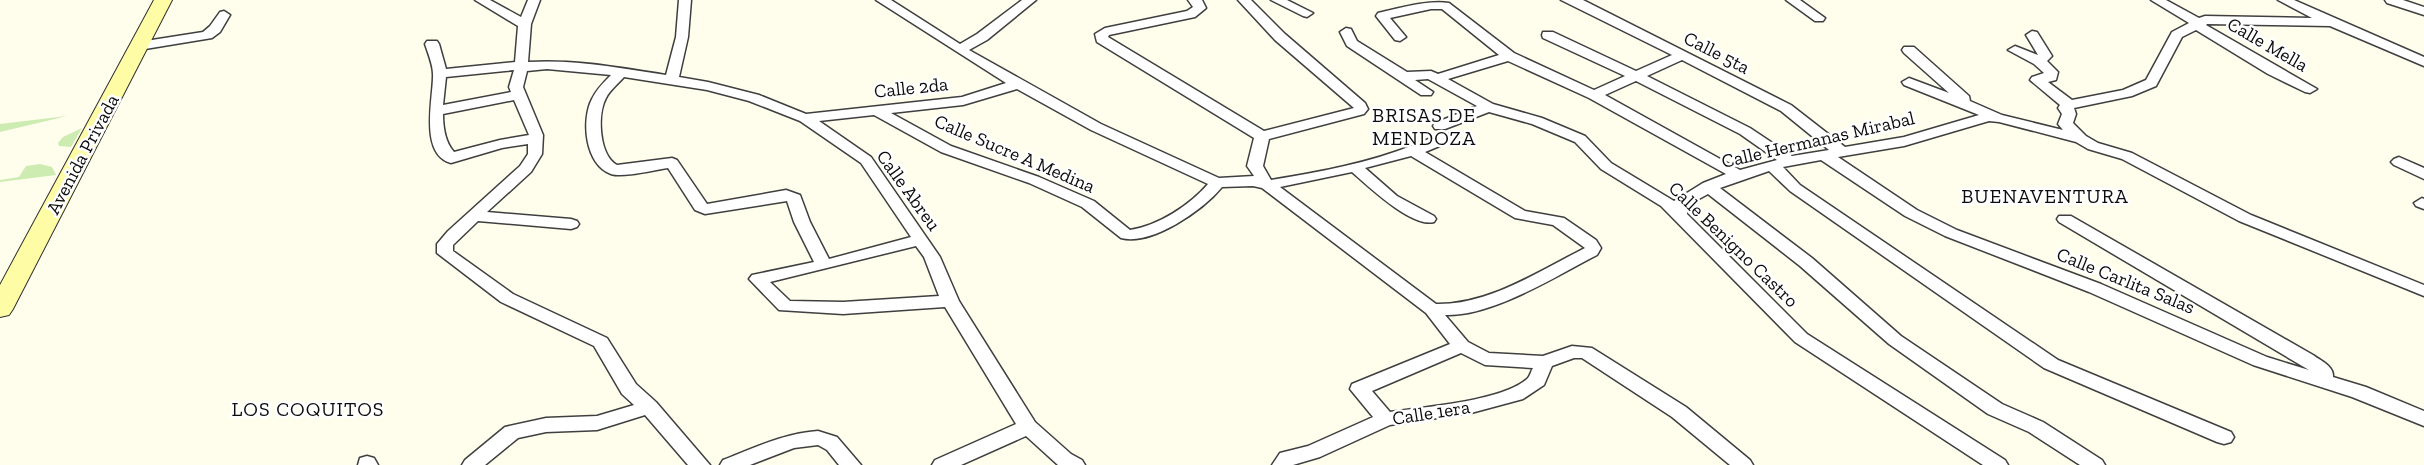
<svg xmlns="http://www.w3.org/2000/svg" width="2424" height="465" viewBox="0 0 2424 465" font-family="'Zilla Slab',serif">
  <style>
    .green { fill: #ccecb2 }
    .lines { fill: none; stroke-linecap: round; stroke-linejoin: round }
    .street-casing { stroke: #3f3f3f; stroke-width: 3 }
    .secondary-casing { stroke: #2e2e2e; stroke-width: 2 }
    .street { fill: #fff; fill-rule: evenodd }
    .secondary { fill: #fffca6; fill-rule: evenodd }
    .labels { text-anchor: middle; stroke-width: 5; stroke-linejoin: round; paint-order: stroke }
    .street-label { font-size: 19px; fill: #0c0c0c; stroke: #fff }
    .neighbourhood-label { font-size: 20px; letter-spacing: 1px; fill: #0c0c0c; stroke: #fff }
  </style>
  <rect width="100%" height="100%" fill="#fffdeb"/>
  <path class="green" d="M67,116L0,132V124Z
    M82,128L71,147L59,146L58,143L63,137Z
    M40,164L52,167L56,175L0,182V180L19,177L26,166Z"/>
  <g class="lines">
    <g class="street-casing">
      <path id="street" d="M475,0H490L521,17L528,0H540L531,24L528,62C574,59 621,68 666,75L676,37L679,0H691L688,37L679,77L708,82L759,95L806,114L962,97L1006,83L876,0H891L960,44L977,34L1022,0H1036L987,40L969,50L1101,124L1219,178L1254,176L1247,166L1254,138L1097,42L1095,34L1105,28L1187,11L1193,7L1188,0H1202L1206,8L1195,17L1109,35L1108,37L1264,131L1354,108L1275,40L1238,0H1251L1285,34L1365,103L1368,109L1364,114L1269,139L1263,166L1271,180C1319,172 1369,163 1414,145C1426,141 1442,131 1454,134L1456,137L1454,140L1425,152L1525,211L1564,218L1596,240L1601,248L1597,255C1556,276 1492,317 1445,315L1468,342L1489,353L1543,356L1572,346L1592,348L1686,407L1750,460L1753,465H1730L1672,417L1582,358H1574L1552,366L1544,385L1523,399L1471,413L1390,425L1320,457L1293,465H1272L1280,453L1308,446L1373,417L1350,389L1352,384L1450,344L1426,313L1262,188L1253,186L1222,187C1203,210 1152,246 1121,238L1082,207L1029,183L941,152L874,115L819,121L871,157L940,257L959,301L1035,422L1071,454L1082,460L1085,465H1058L1026,436L961,465H932L935,460L1016,424L945,307L843,314L779,310L749,279L752,275L814,262L794,222L787,201L705,214L695,210L668,168C654,170 623,178 611,174C585,165 581,120 592,99C596,90 604,82 611,75L547,69L527,71L523,87L543,135L542,154L531,172L487,212L571,219L577,221L579,224L577,227L571,229L478,221L453,245V251L513,294L607,338L636,384L656,402L710,465H688L645,415L597,430L546,432L518,438L485,465H462L465,460L505,427L546,418L597,416L634,405L622,394L594,346L501,302L437,253V244L448,231L520,166L528,154V144L502,148L451,163C418,154 434,95 433,74C433,65 428,53 425,44L427,41H437L439,44L446,69L515,62L518,26ZM514,70L509,87L511,92L443,105L446,77ZM624,77L707,90L749,101L800,121L861,163L911,237L829,259L810,222L800,195L786,190L707,204L677,160L672,158L617,165C599,155 597,115 606,98C610,90 618,84 624,77ZM1017,89L1091,130L1208,184C1190,205 1158,226 1130,230L1094,201L1039,177L951,146L891,113L963,105ZM514,100L529,135L500,140L454,152C445,142 443,127 443,114ZM1411,156L1515,218L1553,225L1585,248C1539,271 1489,305 1436,304L1280,187L1352,172C1368,186 1412,228 1434,222L1436,219L1434,216L1397,196L1365,168ZM916,246L924,257L939,296L843,302L790,301L770,282ZM1461,353L1485,365L1533,368C1531,371 1530,376 1528,378C1505,401 1423,407 1390,412L1372,391Z
        M1271,0H1287L1313,13L1307,17L1303,16Z
        M1561,0H1583L1791,105L1845,147L1904,137L1979,115L1904,85L1902,82L1909,78L1949,93L1904,53L1902,50L1904,47H1914L1969,96L1970,101L2002,115L2063,130L2058,124L2062,114L2058,108L2060,105L2030,80L2032,77L2044,73L2034,64L2008,50L2015,46L2038,55L2026,35L2032,31L2037,32L2052,56L2047,61L2058,72L2056,80L2048,82L2072,100L2123,90L2146,80L2172,32L2189,23L2151,0H2166L2199,18L2205,16L2312,18L2278,0H2294L2424,57V66L2330,26L2207,24L2206,25L2317,89L2310,93L2305,92L2268,74L2196,30L2182,37L2156,86L2132,96L2074,108L2076,114L2073,123L2086,136L2098,143L2132,153L2251,215L2424,285V296L2239,221L2122,159L2088,149L2076,142L1999,122L1989,121L1904,146L1838,157L1917,210L1957,230L2101,284L2267,357L2309,370L2059,222L2057,219L2059,216H2071L2313,355C2321,361 2334,366 2333,377L2366,387L2424,411V426L2352,397L2253,365L2089,292L1945,236L1905,216L1821,160L1783,167L1800,185L2058,360L2231,432L2234,437L2231,442L2224,444L2217,442L2044,368L1790,191L1769,171L1720,188L1812,258L1901,336L2002,404L2043,422L2102,460L2105,465H2080L2029,432L1988,414L1889,344L1800,266L1708,194L1688,205L1687,214L1807,334L2005,460L2008,465H1983L1795,342L1661,206L1601,169L1575,142L1532,124L1489,112L1445,129H1435L1433,126L1435,123L1477,106L1428,79L1415,80L1433,92L1431,95H1421L1347,46L1340,32L1346,28L1351,29L1357,41L1407,72L1431,71L1438,74L1499,55L1442,9H1431L1390,18L1406,37L1400,41L1395,40L1376,16L1378,13C1400,8 1427,0 1449,3L1514,53L1594,90L1625,76L1543,38L1542,35L1543,32H1553L1636,71L1672,55ZM1682,60L1781,111L1829,150L1792,156L1750,128L1647,76ZM1508,61L1589,98L1726,174L1703,183L1674,201L1611,163L1585,136L1542,118L1493,104L1448,79ZM1636,81L1740,134L1777,160L1740,170L1605,95Z
        M1786,0H1800L1825,18L1823,21H1815Z
        M2385,0H2403L2424,7V15L2387,3Z
        M224,11L230,15L220,32L212,38L139,50L132,46L139,42L203,32L210,26L220,12Z
        M2399,157L2424,168V179L2394,165L2391,162L2394,159Z
        M2422,198L2424,199V209L2416,206L2414,203Z
        M818,431L837,437L861,465H839L827,450L818,445L794,448L750,465H720L723,460C754,448 785,433 818,431Z
        M367,456L374,458L378,465H358L360,458Z"/>
    </g>
    <g class="secondary-casing">
      <path id="secondary" d="M154,0H172L13,309L9,315L0,317V285Z"/>
    </g>
    <use href="#street" class="street"/>
    <use href="#secondary" class="secondary"/>
  </g>
  <g class="labels">
    <g class="street-label">
      <text transform="translate(2268 44) rotate(30)" y="7">Calle Mella</text>
      <text transform="translate(1717 52) rotate(27)" y="7">Calle 5ta</text>
      <text transform="translate(911 87) rotate(-6)" y="7">Calle 2da</text>
      <text transform="translate(1818 139) rotate(-13)" y="7">Calle Hermanas Mirabal</text>
      <text transform="translate(1015 153) rotate(23)" y="7">Calle Sucre A Medina</text>
      <text transform="translate(82 154) rotate(-62)" y="7">Avenida Privada</text>
      <text transform="translate(909 190) rotate(54)" y="7">Calle Abreu</text>
      <text transform="translate(1734 244) rotate(44)" y="7">Calle Benigno Castro</text>
      <text transform="translate(2126 280) rotate(22)" y="7">Calle Carlita Salas</text>
      <text transform="translate(1431 412) rotate(-9)" y="7">Calle 1era</text>
    </g>
    <g class="neighbourhood-label">
      <text x="1424" y="122">BRISAS DE<tspan x="1424" dy="23">MENDOZA</tspan></text>
      <text x="2045" y="203">BUENAVENTURA</text>
      <text x="308" y="416">LOS COQUITOS</text>
    </g>
  </g>
</svg>
